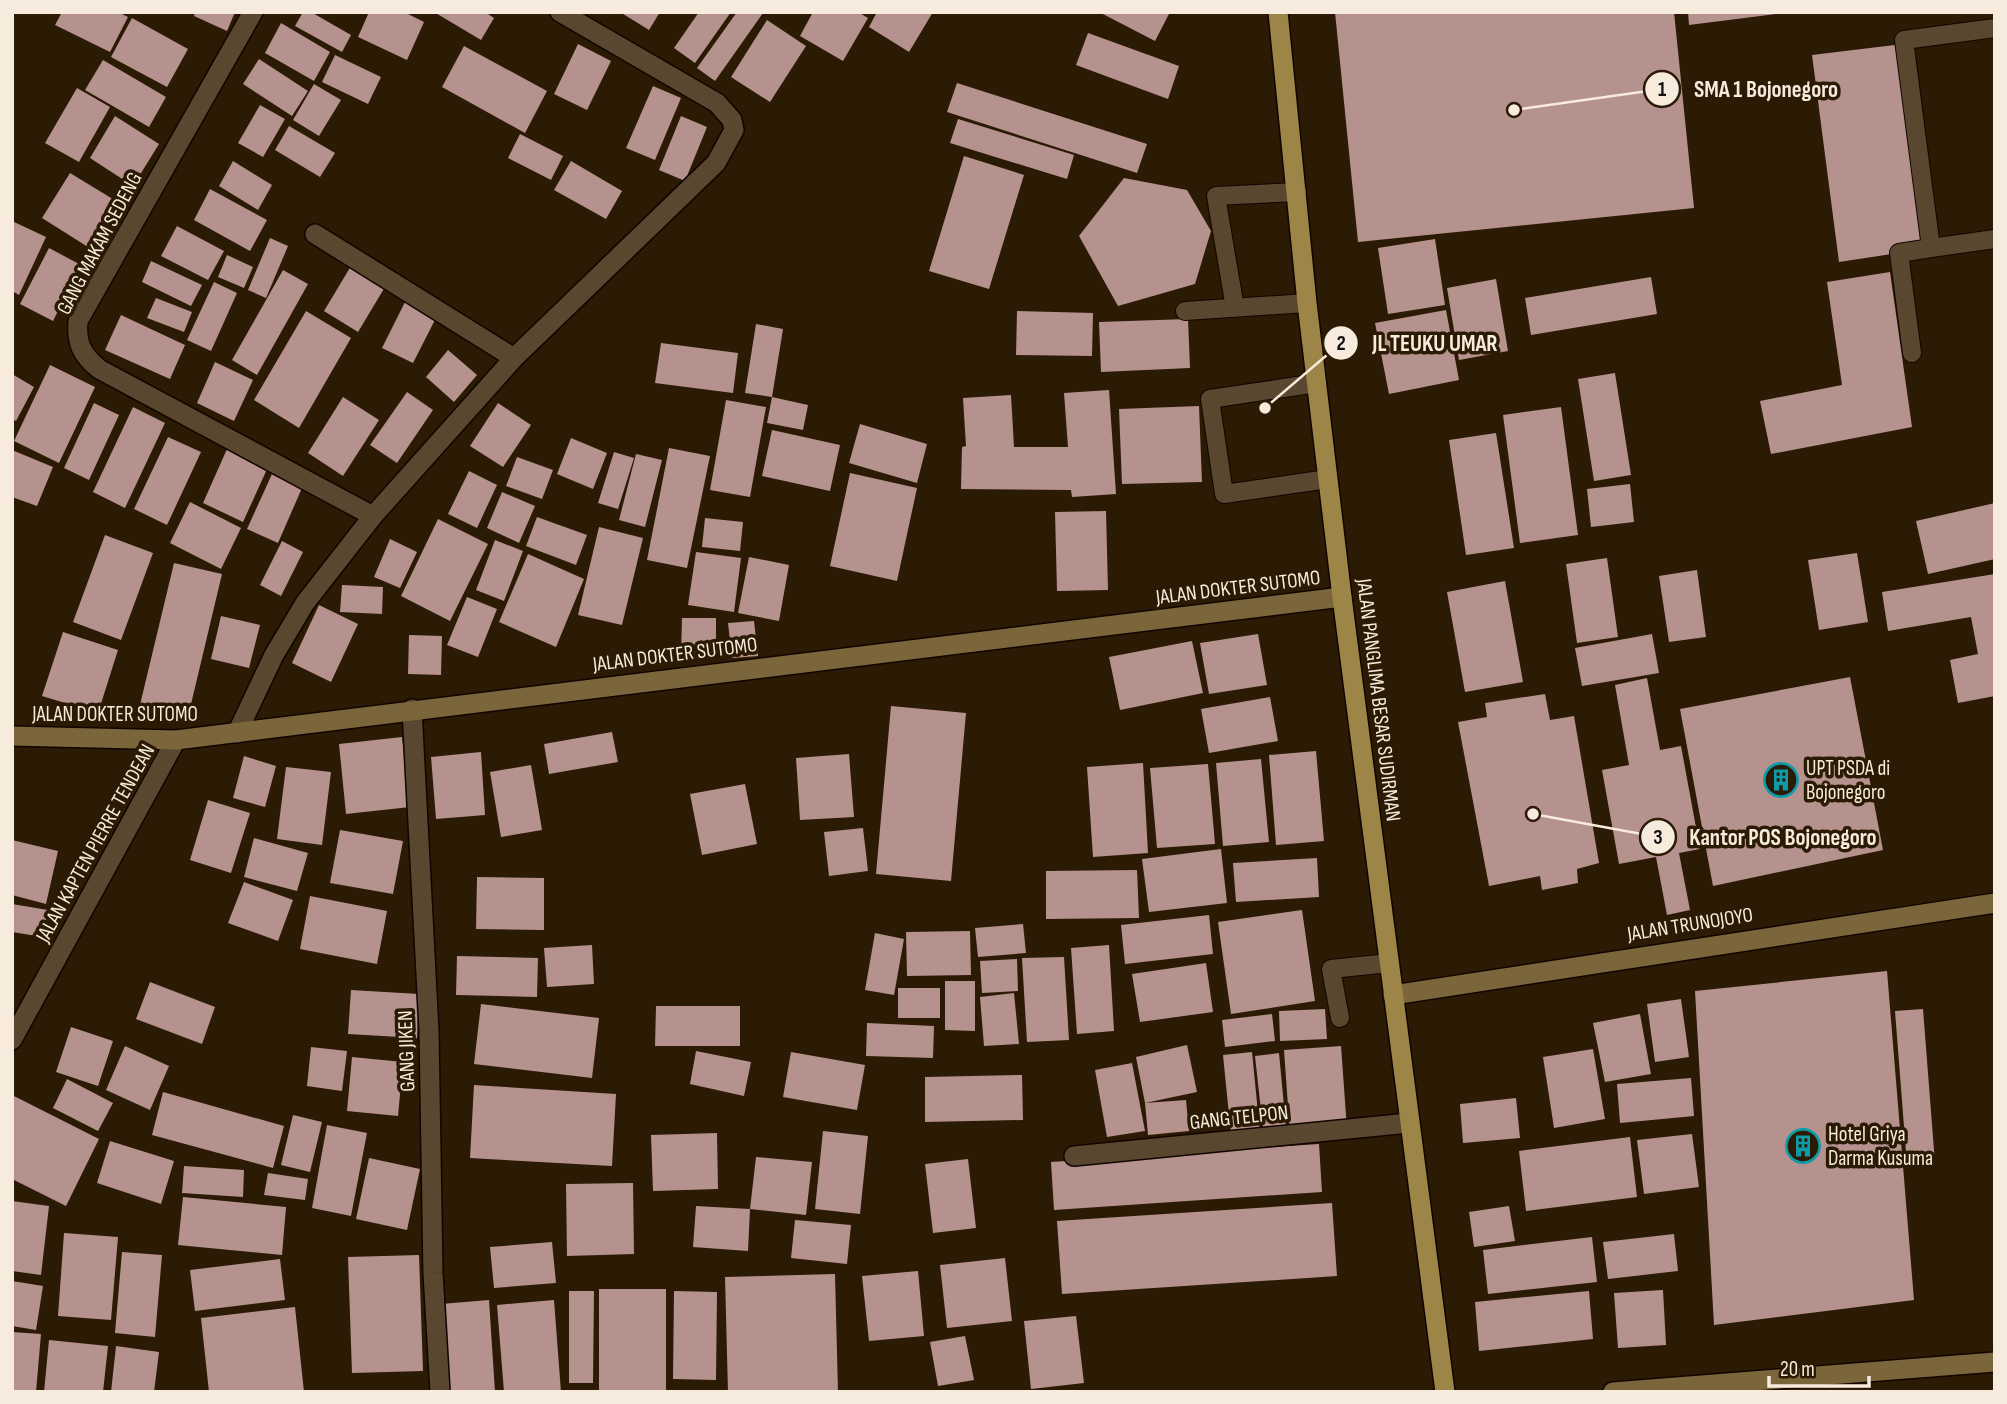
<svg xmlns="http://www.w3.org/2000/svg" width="2007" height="1404" viewBox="0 0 2007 1404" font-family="'Sofia Sans Condensed',sans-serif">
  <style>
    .building { fill: #b6928e }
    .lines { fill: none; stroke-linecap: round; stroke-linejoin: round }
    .service-casing { stroke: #120500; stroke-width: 20 }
    .minor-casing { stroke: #120500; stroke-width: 22 }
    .secondary-casing { stroke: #120500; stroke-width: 22 }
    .primary-casing { stroke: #120500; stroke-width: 22 }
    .service { stroke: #594730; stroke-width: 18 }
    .minor { stroke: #594730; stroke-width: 19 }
    .secondary { stroke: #7b663b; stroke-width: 19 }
    .primary { stroke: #9d8547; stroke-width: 19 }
    .labels { text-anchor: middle; stroke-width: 7; stroke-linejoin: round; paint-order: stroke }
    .street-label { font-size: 21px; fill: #f6ebdd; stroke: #2b1a04 }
    .poi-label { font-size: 21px; fill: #f6ebdd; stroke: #2b1a04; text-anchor: start }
    .leader { fill: none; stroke: #f6ebdd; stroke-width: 2.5 }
    .callout-dot { fill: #f6ebdd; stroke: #2b1a04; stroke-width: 2.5 }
    .mark-label { font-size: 21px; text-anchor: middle; font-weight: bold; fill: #111 }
    .callout-label { font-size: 23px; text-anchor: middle; font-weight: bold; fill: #f6ebdd; stroke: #2b1a04; stroke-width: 7; stroke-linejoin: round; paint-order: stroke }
  </style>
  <rect width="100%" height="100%" fill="#2b1a04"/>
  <path class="building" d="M62,12H118L128,17L110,52L55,25Z
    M195,12H235L227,31L194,16Z
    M303,12H311L351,35L342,52L295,26Z
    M369,12H404L424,22L407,60L358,37Z
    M434,12H485L494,18L481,40Z
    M620,12H660L649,30Z
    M699,12H731L695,63L674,48Z
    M737,12L763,13L715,81L697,68Z
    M813,12H858L868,18L843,61L800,36Z
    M877,12H933L909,52L869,27Z
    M1099,12H1170L1155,41Z
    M1335,12H1674L1694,208L1358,242Z
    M1688,12H1775L1776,14L1689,25Z
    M132,18L188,49L167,87L111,57Z
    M767,20L806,46L770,102L731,77Z
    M281,23L330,52L314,81L265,53Z
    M1088,33L1179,66L1168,99L1076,65Z
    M578,44L611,61L587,110L554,94Z
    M1903,44L1931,248L1839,262L1812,55Z
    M464,46L547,91L525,133L442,87Z
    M335,55L381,77L368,104L322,82Z
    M259,59L308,91L292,116L243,84Z
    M103,60L166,97L149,127L85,90Z
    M957,83L1147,144L1137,173L947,112Z
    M314,84L341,100L319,136L293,120Z
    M653,86L681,98L655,160L626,148Z
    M77,88L110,107L79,162L45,143Z
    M260,105L285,119L263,157L238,143Z
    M115,116L159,144L133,186L90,158Z
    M681,116L707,127L685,181L659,170Z
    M958,119L1074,155L1067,179L950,143Z
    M289,126L335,153L320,177L275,150Z
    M520,134L563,156L551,180L508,158Z
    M964,156L1024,175L989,289L929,271Z
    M233,161L272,185L258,210L219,186Z
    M571,161L622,191L606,219L554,190Z
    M70,173L116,201L88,247L42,218Z
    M1124,178L1187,190L1211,231L1195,284L1118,306L1079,236Z
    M210,189L267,220L250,251L194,220Z
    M12,221L46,237L19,295L12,291Z
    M177,226L224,251L208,280L161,256Z
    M270,238L288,246L266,298L248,290Z
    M1435,239L1445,305L1388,314L1378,248Z
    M49,248L81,265L53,321L20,304Z
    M227,255L253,267L244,288L218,277Z
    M151,261L202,285L191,306L142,282Z
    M354,261L388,282L358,332L324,311Z
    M283,270L308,284L257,375L232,360Z
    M1890,272L1912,427L1771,454L1760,401L1842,385L1827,282Z
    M1651,277L1657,314L1531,335L1525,298Z
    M1496,279L1508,351L1459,360L1447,288Z
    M214,282L237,293L211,351L187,340Z
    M156,298L192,312L184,332L147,318Z
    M407,298L438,314L413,363L382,348Z
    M1446,310L1459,380L1389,394L1375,323Z
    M306,311L351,338L299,428L254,400Z
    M1017,311L1093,313L1092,356L1016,355Z
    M121,315L185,345L170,379L105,350Z
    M1188,319L1190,368L1101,372L1099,322Z
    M756,324L783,329L772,397L745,393Z
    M661,343L738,353L733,393L655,383Z
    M448,350L477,375L454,402L426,377Z
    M215,362L253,380L234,421L197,403Z
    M50,365L95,387L59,463L14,441Z
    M1615,373L1631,475L1594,481L1578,379Z
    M12,374L34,387L16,421L12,419Z
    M1109,390L1116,494L1072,497L1071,490L961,489L962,447L966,446L963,398L1011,395L1014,447H1068L1064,393Z
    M407,392L433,410L397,463L370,445Z
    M343,397L379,420L343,476L308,453Z
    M772,397L808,405L803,430L767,423Z
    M726,400L766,407L750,497L710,490Z
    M94,403L119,415L89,480L64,468Z
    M498,403L531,425L503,467L470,446Z
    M1199,406L1202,482L1122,484L1119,409Z
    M133,407L165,423L125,508L93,492Z
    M1561,407L1578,535L1520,543L1503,415Z
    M860,424L927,444L917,483L849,463Z
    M772,430L840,445L830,491L762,476Z
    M1496,433L1514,548L1466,555L1449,440Z
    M168,437L201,452L167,525L134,509Z
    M571,438L607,453L593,489L557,474Z
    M669,448L710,456L687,568L647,560Z
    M227,449L268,467L243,522L203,503Z
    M12,450L53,467L37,506L12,497Z
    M614,452L634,458L618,509L598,503Z
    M636,454L662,460L645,527L619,520Z
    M517,457L553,470L542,499L506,486Z
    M469,471L497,485L477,528L448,514Z
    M850,473L917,488L897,581L830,566Z
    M272,474L302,488L278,543L247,529Z
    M1630,484L1634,522L1591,527L1587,489Z
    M502,492L535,506L519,543L487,528Z
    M190,502L241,528L221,569L170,543Z
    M1995,503V559L1928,574L1916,521Z
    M1106,511L1108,590L1057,591L1055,512Z
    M537,517L587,535L576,565L526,546Z
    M705,518L743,522L740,551L702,547Z
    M438,519L488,544L450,621L401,596Z
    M599,527L643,538L622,625L578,615Z
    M105,535L153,553L121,640L73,622Z
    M390,539L417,552L400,588L374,577Z
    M495,540L523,551L504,601L476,590Z
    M282,541L303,552L281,596L260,585Z
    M696,552L741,558L734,612L688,605Z
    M1857,553L1868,622L1819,630L1808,560Z
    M528,554L584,579L556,647L499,622Z
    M749,557L789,565L779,621L738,613Z
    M1607,558L1618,637L1577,643L1566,564Z
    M174,563L222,574L187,721L139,709Z
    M1697,570L1706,637L1669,642L1659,576Z
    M1995,574V696L1958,703L1950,660L1978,654L1971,617L1888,631L1882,592Z
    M1505,581L1523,682L1465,692L1447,592Z
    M342,585L383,587L382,614L340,612Z
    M467,597L497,609L478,657L447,645Z
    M319,605L358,624L331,682L292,663Z
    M221,616L260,625L249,668L211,659Z
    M682,618H716V655H681Z
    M754,621L758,656L732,658L728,623Z
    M63,632L118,650L98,713L42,696Z
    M1258,634L1267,685L1209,694L1200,643Z
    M1652,634L1659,673L1582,686L1575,648Z
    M409,635L442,636L441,675L408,674Z
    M1192,641L1203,693L1120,710L1109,657Z
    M1850,677L1883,850L1713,886L1680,709Z
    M1647,678L1660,750L1681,746L1700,849L1679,853L1690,910L1667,915L1656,857L1619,864L1602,770L1629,765L1615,685Z
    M1545,694L1550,720L1574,716L1599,863L1577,869L1578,883L1542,890L1540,876L1489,886L1458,722L1487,717L1485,703Z
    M1270,697L1278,741L1209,753L1201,709Z
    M891,706L966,713L951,881L876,874Z
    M612,732L618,762L549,774L544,744Z
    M402,737L410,807L346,814L339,744Z
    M1316,751L1324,841L1276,845L1269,755Z
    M481,752L485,815L436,819L431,757Z
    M849,754L854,817L800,820L796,758Z
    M244,756L276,766L265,807L233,798Z
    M1261,759L1269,842L1223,846L1216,763Z
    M1143,763L1148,853L1093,857L1087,767Z
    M1208,764L1215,844L1157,848L1150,768Z
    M531,765L542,830L501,837L490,772Z
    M286,767L331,772L322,845L277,839Z
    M745,784L757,844L702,855L690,794Z
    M208,800L250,813L231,873L190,860Z
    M863,828L868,871L829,876L824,832Z
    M340,830L403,841L393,894L330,883Z
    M254,838L308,853L297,891L244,877Z
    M12,840L58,851L46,904L12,895Z
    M1221,849L1227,903L1149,912L1142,859Z
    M1317,858L1319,897L1236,902L1233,863Z
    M1137,870L1139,918L1046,919V871Z
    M477,877L544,878V930L476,929Z
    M244,882L293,900L278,941L228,923Z
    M310,896L387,911L377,964L300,949Z
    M12,904L48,910L43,937L12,932Z
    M1302,910L1315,1001L1231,1014L1218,922Z
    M1209,915L1213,954L1125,964L1121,925Z
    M1023,924L1026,953L978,957L975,928Z
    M970,931L971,975L907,976L906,932Z
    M875,933L904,939L894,995L865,990Z
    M592,945L594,984L547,987L544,948Z
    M1109,945L1114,1031L1077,1034L1071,948Z
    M457,956L538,958L537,997L456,995Z
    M1064,957L1069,1040L1027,1042L1022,958Z
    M1017,959L1018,991L982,993L980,961Z
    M1206,963L1213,1012L1140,1022L1132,974Z
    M1887,971L1914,1300L1714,1325L1695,991Z
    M945,981H975V1031L945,1030Z
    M150,982L215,1007L202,1044L136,1019Z
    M898,988H940V1018H898Z
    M351,990L419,994L417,1038L348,1034Z
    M1014,993L1019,1044L984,1046L980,997Z
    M1681,999L1689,1057L1655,1062L1647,1004Z
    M481,1004L599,1018L592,1078L474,1064Z
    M656,1006H740V1046H655Z
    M1325,1009L1327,1039L1280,1041L1279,1011Z
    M1923,1009L1935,1163L1907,1165L1895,1011Z
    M1272,1014L1275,1041L1225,1047L1222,1020Z
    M1640,1014L1651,1074L1605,1082L1593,1023Z
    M867,1023L934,1026L933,1058L866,1056Z
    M71,1027L113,1041L98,1086L56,1072Z
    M1187,1045L1197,1092L1145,1103L1136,1057Z
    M125,1046L169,1066L150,1110L106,1090Z
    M1341,1046L1347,1129L1290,1134L1284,1050Z
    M311,1047L347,1051L342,1091L307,1086Z
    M1593,1049L1605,1119L1554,1128L1543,1057Z
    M696,1051L751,1062L744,1096L690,1084Z
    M791,1052L865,1065L857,1110L783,1097Z
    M1252,1052L1260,1133L1231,1135L1223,1055Z
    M1279,1053L1286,1127L1263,1129L1255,1056Z
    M352,1057L403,1062L398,1116L347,1111Z
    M1132,1063L1145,1131L1107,1137L1095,1070Z
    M1022,1075L1023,1120L925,1122V1077Z
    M1691,1078L1694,1116L1620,1123L1617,1084Z
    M67,1079L113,1103L98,1131L53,1108Z
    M474,1085L616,1094L612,1166L470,1158Z
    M163,1092L284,1126L273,1168L152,1135Z
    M12,1095L99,1139L66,1206L12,1179Z
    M1516,1098L1520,1138L1463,1143L1460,1104Z
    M1186,1100L1189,1131L1148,1135L1145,1103Z
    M293,1115L322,1122L310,1172L281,1165Z
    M327,1125L367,1133L351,1216L312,1208Z
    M823,1131L868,1136L860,1214L815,1209Z
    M717,1133L718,1189L653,1191L651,1135Z
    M1692,1134L1699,1187L1644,1194L1637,1140Z
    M1630,1137L1637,1197L1526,1211L1519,1151Z
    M110,1141L174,1161L161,1204L97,1183Z
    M1319,1144L1322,1192L1054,1210L1051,1162Z
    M756,1157L812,1162L806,1215L750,1209Z
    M369,1158L420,1169L407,1230L356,1219Z
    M968,1159L976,1228L933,1233L925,1164Z
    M184,1166L244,1170L243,1197L182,1193Z
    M268,1173L308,1179L305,1200L264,1195Z
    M633,1183L634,1254L567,1256L566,1184Z
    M183,1197L286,1207L282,1255L178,1245Z
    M12,1201L49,1206L41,1275L12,1271Z
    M1332,1203L1337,1276L1062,1294L1057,1221Z
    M696,1206L750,1209L748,1251L693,1247Z
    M1509,1206L1515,1241L1474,1247L1469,1212Z
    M795,1220L851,1225L847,1264L791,1258Z
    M64,1233L118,1237L111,1320L58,1316Z
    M1674,1234L1678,1271L1608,1279L1603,1242Z
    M1592,1237L1597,1282L1488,1294L1483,1250Z
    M552,1242L556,1283L494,1288L490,1247Z
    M122,1252L162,1255L155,1337L115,1333Z
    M419,1255L423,1371L352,1373L348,1257Z
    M1005,1258L1012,1321L947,1328L940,1265Z
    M280,1259L285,1300L195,1311L190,1270Z
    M918,1271L924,1336L869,1341L862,1276Z
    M835,1274L838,1392H728L725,1277Z
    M12,1281L43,1286L36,1330L12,1326Z
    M599,1289H666V1392H599Z
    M1663,1290L1666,1345L1618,1348L1614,1293Z
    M569,1291H594L593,1383H569Z
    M674,1291L717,1292L716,1380L673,1379Z
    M1589,1291L1593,1339L1479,1351L1475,1302Z
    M489,1300L495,1392H447L441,1304Z
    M554,1300L561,1392H504L497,1305Z
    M295,1307L304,1392H209L201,1318Z
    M1076,1316L1084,1383L1031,1389L1024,1321Z
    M12,1332L41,1334L36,1392H12Z
    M965,1336L974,1380L938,1386L930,1342Z
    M49,1340L108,1346L103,1392H44Z
    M116,1346L159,1352L154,1392H111Z"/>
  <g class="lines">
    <g class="service-casing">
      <path id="service" d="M1995,28L1904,40L1931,248L1995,239
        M1235,308L1216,196L1297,192
        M1185,311L1307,303
        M1912,353L1899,253L1931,248
        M1317,383L1210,399L1224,494L1328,479
        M1340,1018L1331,969L1389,963"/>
    </g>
    <g class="minor-casing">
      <path id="minor" d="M253,12L78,321C76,343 82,355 99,369L373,516
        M315,234L514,358
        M412,709L429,1031L433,1273L440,1392
        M237,733L274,655L305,603L373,516L514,358L716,163L734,130L732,120L717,103L560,12
        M12,1040L176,740
        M1074,1156L1409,1123"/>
    </g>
    <g class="secondary-casing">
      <path id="secondary" d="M12,736L176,740L1342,597
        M1393,995L1995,903
        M1613,1392L1995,1362"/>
    </g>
    <g class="primary-casing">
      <path id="primary" d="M1278,12L1307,303L1342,597L1445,1392"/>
    </g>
    <use href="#service" class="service"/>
    <use href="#minor" class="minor"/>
    <use href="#secondary" class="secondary"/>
    <use href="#primary" class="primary"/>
  </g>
  <defs>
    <g id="building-ring" transform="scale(1.75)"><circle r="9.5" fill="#2b1a04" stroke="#0f9aa8" stroke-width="1.5"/><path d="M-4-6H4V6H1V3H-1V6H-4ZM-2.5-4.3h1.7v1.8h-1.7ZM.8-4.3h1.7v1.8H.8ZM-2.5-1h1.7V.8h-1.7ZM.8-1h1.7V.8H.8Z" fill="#0f9aa8"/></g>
  </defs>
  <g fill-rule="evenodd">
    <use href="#building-ring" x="1781" y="780"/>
    <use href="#building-ring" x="1803" y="1146"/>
  </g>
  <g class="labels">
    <g class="street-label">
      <text transform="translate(99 243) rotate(-62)" y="7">GANG MAKAM SEDENG</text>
      <text transform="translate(1238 587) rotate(-7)" y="7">JALAN DOKTER SUTOMO</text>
      <text transform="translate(675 654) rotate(-7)" y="7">JALAN DOKTER SUTOMO</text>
      <text transform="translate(1379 700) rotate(83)" y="7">JALAN PANGLIMA BESAR SUDIRMAN</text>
      <text x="115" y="721">JALAN DOKTER SUTOMO</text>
      <text transform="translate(95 843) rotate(-61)" y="7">JALAN KAPTEN PIERRE TENDEAN</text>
      <text transform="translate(1690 924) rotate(-9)" y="7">JALAN TRUNOJOYO</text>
      <text transform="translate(406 1051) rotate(-92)" y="7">GANG JIKEN</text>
      <text transform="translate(1239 1117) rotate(-6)" y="7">GANG TELPON</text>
    </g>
    <g class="poi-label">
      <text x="1806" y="775">UPT PSDA di<tspan x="1806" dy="24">Bojonegoro</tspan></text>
      <text x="1828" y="1141">Hotel Griya<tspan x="1828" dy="24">Darma Kusuma</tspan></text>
    </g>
  </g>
  <path class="leader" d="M1514 110L1662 89M1265 408L1341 343M1533 814L1658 837"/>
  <g class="callout-dot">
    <circle cx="1514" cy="110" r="7"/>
    <circle cx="1265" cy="408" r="7"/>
    <circle cx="1533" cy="814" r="7"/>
    <circle cx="1662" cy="89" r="18"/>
    <circle cx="1341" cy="343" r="18"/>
    <circle cx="1658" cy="837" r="18"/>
  </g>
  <g class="mark-label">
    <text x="1662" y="96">1</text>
    <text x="1341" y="350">2</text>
    <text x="1658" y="844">3</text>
  </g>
  <g class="callout-label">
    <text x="1766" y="97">SMA 1 Bojonegoro</text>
    <text x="1435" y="351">JL TEUKU UMAR</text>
    <text x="1783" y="845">Kantor POS Bojonegoro</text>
  </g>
  <rect width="2007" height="1404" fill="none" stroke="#f6ebdd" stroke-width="28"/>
  <path d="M1769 1376v10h100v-10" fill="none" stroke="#f6ebdd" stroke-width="3.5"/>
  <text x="1780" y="1376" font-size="21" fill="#f6ebdd" stroke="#2b1a04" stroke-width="5" paint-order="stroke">20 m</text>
</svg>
